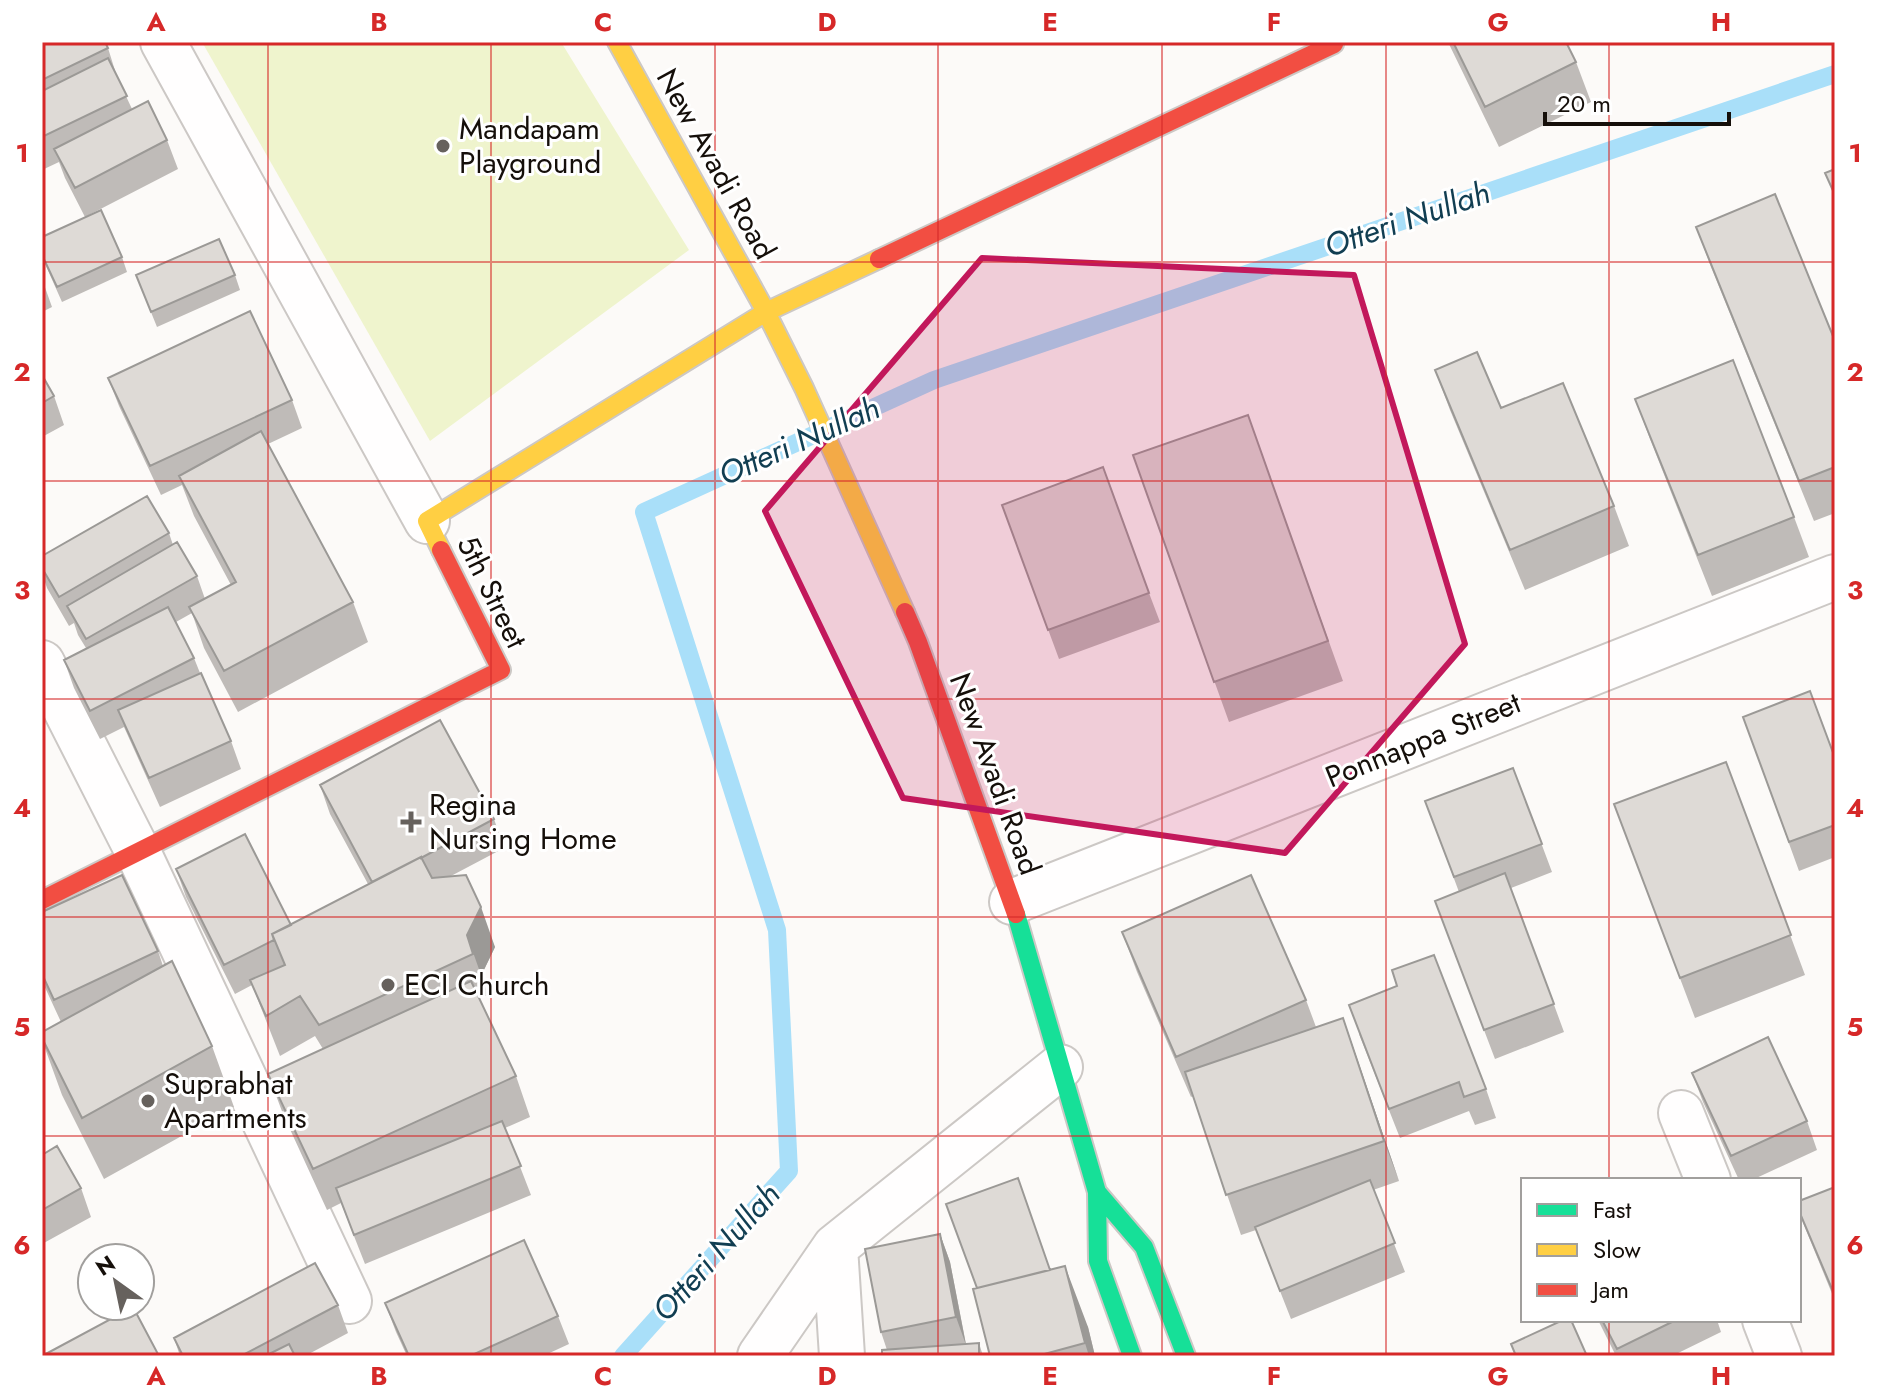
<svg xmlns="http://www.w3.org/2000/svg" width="1877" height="1398" viewBox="0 0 1877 1398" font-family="Jost,sans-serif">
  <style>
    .green { fill: #eff4cd }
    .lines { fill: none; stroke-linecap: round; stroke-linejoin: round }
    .stream { stroke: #a9dff9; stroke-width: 18 }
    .street-casing { stroke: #ccc8c5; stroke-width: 48 }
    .fast-casing { stroke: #ccc8c5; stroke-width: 22 }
    .slow-casing { stroke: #ccc8c5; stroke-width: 22 }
    .jam-casing { stroke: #ccc8c5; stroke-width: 22 }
    .street { stroke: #fffefe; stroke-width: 44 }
    .fast { stroke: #16e098; stroke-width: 18 }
    .slow { stroke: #ffcf43; stroke-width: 18 }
    .jam { stroke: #f24e42; stroke-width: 18 }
    .wall { fill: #bfbbb8 }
    .shaded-wall { fill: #9b9996 }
    .building { fill: #dedad6; stroke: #9b9996; stroke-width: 2 }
    .marked { fill: #c2185b; fill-opacity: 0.2; stroke: #c2185b; stroke-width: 6; stroke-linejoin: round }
    .grid { fill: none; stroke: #d62828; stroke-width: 2; stroke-opacity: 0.55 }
    .poi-dot { fill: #66615d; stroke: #fff; stroke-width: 3 }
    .labels { text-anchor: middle; stroke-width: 6; stroke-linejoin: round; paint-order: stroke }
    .poi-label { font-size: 30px; fill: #150f0a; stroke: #fff; text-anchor: start }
    .street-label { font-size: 30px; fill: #150f0a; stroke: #fff }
    .water-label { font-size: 32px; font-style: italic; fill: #113e52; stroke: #fff }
    .neatline { fill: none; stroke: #d62828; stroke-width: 3 }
    .grid-label { font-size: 26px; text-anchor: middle; font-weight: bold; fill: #d62828 }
  </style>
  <rect width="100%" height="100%" fill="#fcfaf8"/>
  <path class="green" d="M202,42H561L689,250L430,441Z"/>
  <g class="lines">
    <path class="stream" d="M623,1356L789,1171L777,930L644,512L934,380L1835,74"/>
    <g class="street-casing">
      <path id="street" d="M163,42L427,521
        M42,663L137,850L349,1301
        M1012,902L1835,577
        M1681,1113L1708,1180
        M835,1247L842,1356
        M1765,1320L1779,1356
        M760,1356L835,1247L1060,1067"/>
    </g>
    <g class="fast-casing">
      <path id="fast" d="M1016,914L1097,1192L1098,1261L1132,1356
        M1097,1192L1144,1247L1186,1356"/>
    </g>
    <g class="slow-casing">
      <path id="slow" d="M617,42L766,312L804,388L905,612
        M441,550L427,521L766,312L879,259"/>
    </g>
    <g class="jam-casing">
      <path id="jam" d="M879,259L1334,44L1333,42
        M905,612L918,642L1016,914
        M42,900L501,670L441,550"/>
    </g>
    <use href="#street" class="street"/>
    <use href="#fast" class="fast"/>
    <use href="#slow" class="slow"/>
    <use href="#jam" class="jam"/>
  </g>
  <path class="wall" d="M42,42L108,48L117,77L132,109L167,140L178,169L85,217L65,178L59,162L42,170Z
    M1448,42H1566L1576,62L1591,102L1499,147Z
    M1696,227L1835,341V513L1814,521L1711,267Z
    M42,237L122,257L127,272L62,302L42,257Z
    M136,275H235L240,290L157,327Z
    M42,279L52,307L42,312Z
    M1435,370L1501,408L1614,506L1629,546L1525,590L1450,410Z
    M42,375L54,396L64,425L42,437Z
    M108,378L292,400L302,428L268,444L353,602L368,642L238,712L204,648L192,613L176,622L194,658L200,673L231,741L241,769L160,807L124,727L100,739L74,688L64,660L86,648L78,635L74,623L69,626L47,588L42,573V556L169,533L173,545L197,576L205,599L231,585L194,516L182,485L161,495L119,406Z
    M1635,399L1794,517L1809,557L1712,596L1650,439Z
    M1248,415L1343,681L1229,722L1133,455Z
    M1002,505L1149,593L1160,622L1059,659Z
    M1743,717L1835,758V857L1799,871Z
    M1726,762L1805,975L1695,1018L1614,804Z
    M1513,768L1552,872L1511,888L1564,1032L1495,1059L1435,901L1459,892L1425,801Z
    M320,785L494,819L504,848L451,876L495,947L481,976L488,995L479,998L516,1076L530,1117L505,1128L531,1195L365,1264L341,1203L327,1210L283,1114L268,1074L323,1049L315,1036L280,1056L252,985L235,994L186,897L176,869L291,925L368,884L330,814Z
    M42,912L158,951L163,966L212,1046L234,1107L104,1179L62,1095L42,1040V1032L61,1022L42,981Z
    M1122,932L1306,1000L1316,1027L1343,1018L1399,1181L1373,1190L1405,1272L1291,1319L1256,1230L1241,1235L1193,1096L1191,1097L1137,972Z
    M1359,1034L1486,1089L1496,1118L1475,1125L1469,1111L1400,1138Z
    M1692,1073L1807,1121L1817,1150L1752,1180H1739L1703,1102Z
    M42,1155L81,1188L91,1217L42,1244Z
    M1835,1187V1301L1799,1213Z
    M940,1234L950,1262L966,1344L979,1343L983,1356H882L887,1350L881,1332Z
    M1050,1270L1088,1327L1095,1356H990Z
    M385,1303L558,1316L569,1344L543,1356H407L396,1332Z
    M338,1305L348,1333L305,1356H180L174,1338Z
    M1598,1320H1717L1721,1332L1672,1356H1616Z"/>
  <path class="shaded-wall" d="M481,907L495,947L481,976L488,995L467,935Z
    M1343,1018L1357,1058L1399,1181L1384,1141Z
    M940,1234L950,1262L966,1345L956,1317Z
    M1065,1266L1088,1327L1095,1356H1089L1085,1343Z"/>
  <path class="building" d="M42,42H105L108,48L42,80Z
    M1453,42H1566L1576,62L1485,107Z
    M108,58L127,96L42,137V91Z
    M148,101L167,140L75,188L54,149Z
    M1835,169V195L1825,173Z
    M1775,194L1835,341V467L1799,481L1696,227Z
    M101,210L122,257L57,287L42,255V237Z
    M219,239L235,275L151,312L136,275Z
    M250,311L292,400L150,466L108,378Z
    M1477,352L1501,408L1563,383L1614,506L1510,550L1435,370Z
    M1733,360L1794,517L1698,555L1635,399Z
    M42,375L54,396L42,403Z
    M1248,415L1328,641L1214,682L1133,455Z
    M261,431L353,602L224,671L189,607L236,582L179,476Z
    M1103,467L1149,593L1048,630L1002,505Z
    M147,496L169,533L59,597L42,568V556Z
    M177,542L197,576L86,639L67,606Z
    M168,607L194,658L90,711L64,660Z
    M201,673L231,741L149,778L118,710Z
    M1810,691L1835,758V825L1789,842L1743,717Z
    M440,720L494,819L421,858V857L372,882L320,785Z
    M1726,762L1791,935L1680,978L1614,804Z
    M1513,768L1542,844L1454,877L1425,801Z
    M245,834L291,925L272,934L274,940L224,965L176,869Z
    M421,857L432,878L466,875L481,907L467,935L473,954L319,1025L300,996L266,1016L250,980L285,965L272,934Z
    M1505,873L1554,1004L1484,1030L1435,901Z
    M122,875L158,951L54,1000L42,974V912Z
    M1251,875L1306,1000L1176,1057L1122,932Z
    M1434,955L1486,1089L1464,1097L1459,1082L1389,1109L1349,1005L1397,986L1392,970Z
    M172,961L212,1046L82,1118L42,1038V1032Z
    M471,981L516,1076L313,1169L268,1074Z
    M1343,1018L1384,1141L1226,1195L1185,1072Z
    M1768,1037L1807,1121L1731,1156L1692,1073Z
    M502,1121L521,1166L354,1235L336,1188Z
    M57,1146L81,1188L42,1210V1155Z
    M1018,1178L1050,1270L977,1288L946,1204Z
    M1370,1180L1395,1243L1280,1291L1255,1227Z
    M1835,1187V1296L1799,1211V1201Z
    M940,1234L956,1317L881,1332L865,1249Z
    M524,1240L558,1316L470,1356H409L385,1303Z
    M315,1263L338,1305L241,1356H183L174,1338Z
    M1065,1266L1085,1343L1037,1356H990L973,1289Z
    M133,1307L159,1356H42Z
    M1563,1320H1571L1587,1356H1516L1511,1344Z
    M1602,1320H1676L1617,1349Z
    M979,1343V1356H882V1350Z
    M289,1344L295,1356H265Z"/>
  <path class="marked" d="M982,258L1354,275L1465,644L1285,853L903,798L765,511Z"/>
  <path class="grid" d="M268,42V1356M491,42V1356M715,42V1356M938,42V1356M1162,42V1356M1386,42V1356M1609,42V1180M42,262H1835M42,481H1835M42,699H1835M42,917H1835M42,1136H1835M1609,1320V1356"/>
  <g class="poi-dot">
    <circle cx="443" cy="146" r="8"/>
    <path d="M407 810h8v8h8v8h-8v8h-8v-8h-8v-8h8z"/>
    <circle cx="388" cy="985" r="8"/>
    <circle cx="148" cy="1101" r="8"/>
  </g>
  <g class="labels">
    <g class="poi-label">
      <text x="459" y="139">Mandapam<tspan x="459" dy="34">Playground</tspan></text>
      <text x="429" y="815">Regina<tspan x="429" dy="34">Nursing Home</tspan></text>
      <text x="404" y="995">ECI Church</text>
      <text x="164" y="1094">Suprabhat<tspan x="164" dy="34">Apartments</tspan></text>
    </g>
    <g class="street-label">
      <text transform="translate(716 164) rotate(61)" y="10">New Avadi Road</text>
      <text transform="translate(492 592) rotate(64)" y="10">5th Street</text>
      <text transform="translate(1423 740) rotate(-22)" y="10">Ponnappa Street</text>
      <text transform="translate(995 774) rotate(70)" y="10">New Avadi Road</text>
    </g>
    <g class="water-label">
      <text transform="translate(1407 219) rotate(-19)" y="11">Otteri Nullah</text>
      <text transform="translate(799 441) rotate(-24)" y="11">Otteri Nullah</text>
      <text transform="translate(716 1252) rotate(-48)" y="11">Otteri Nullah</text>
    </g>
  </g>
  <rect width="1877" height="1398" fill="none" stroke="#ffffff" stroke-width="88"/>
  <rect x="1521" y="1178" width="280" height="144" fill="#ffffff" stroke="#a19f9d" stroke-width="2"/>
  <rect x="1537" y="1204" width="40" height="12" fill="#16e098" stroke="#a19f9d" stroke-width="2"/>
  <text x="1593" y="1218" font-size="24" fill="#150f0a">Fast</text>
  <rect x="1537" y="1244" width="40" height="12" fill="#ffcf43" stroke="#a19f9d" stroke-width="2"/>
  <text x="1593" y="1258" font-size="24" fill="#150f0a">Slow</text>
  <rect x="1537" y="1284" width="40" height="12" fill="#f24e42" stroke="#a19f9d" stroke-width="2"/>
  <text x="1593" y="1298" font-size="24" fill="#150f0a">Jam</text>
  <g transform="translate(116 1282) rotate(327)"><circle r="38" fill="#ffffff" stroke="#a19f9d" stroke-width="2"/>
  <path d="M0-6L14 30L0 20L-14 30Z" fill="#66615d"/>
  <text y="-12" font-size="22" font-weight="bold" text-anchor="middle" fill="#150f0a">N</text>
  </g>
  <path d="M1545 112v12h184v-12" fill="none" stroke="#150f0a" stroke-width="4"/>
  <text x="1557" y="112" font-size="24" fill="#150f0a" stroke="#ffffff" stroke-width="6" paint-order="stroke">20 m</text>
  <rect x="44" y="44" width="1789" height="1310" class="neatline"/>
  <g class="grid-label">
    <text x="156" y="31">A</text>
    <text x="379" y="31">B</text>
    <text x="603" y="31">C</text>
    <text x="827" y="31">D</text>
    <text x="1050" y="31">E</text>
    <text x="1274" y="31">F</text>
    <text x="1498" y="31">G</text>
    <text x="1721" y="31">H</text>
    <text x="22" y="162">1</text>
    <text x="1855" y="162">1</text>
    <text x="22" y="381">2</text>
    <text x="1855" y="381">2</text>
    <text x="22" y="599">3</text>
    <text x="1855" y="599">3</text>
    <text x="22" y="817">4</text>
    <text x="1855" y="817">4</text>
    <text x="22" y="1036">5</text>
    <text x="1855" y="1036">5</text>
    <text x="22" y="1254">6</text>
    <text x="1855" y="1254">6</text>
    <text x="156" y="1385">A</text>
    <text x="379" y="1385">B</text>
    <text x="603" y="1385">C</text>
    <text x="827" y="1385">D</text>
    <text x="1050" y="1385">E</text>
    <text x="1274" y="1385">F</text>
    <text x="1498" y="1385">G</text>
    <text x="1721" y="1385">H</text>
  </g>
</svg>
